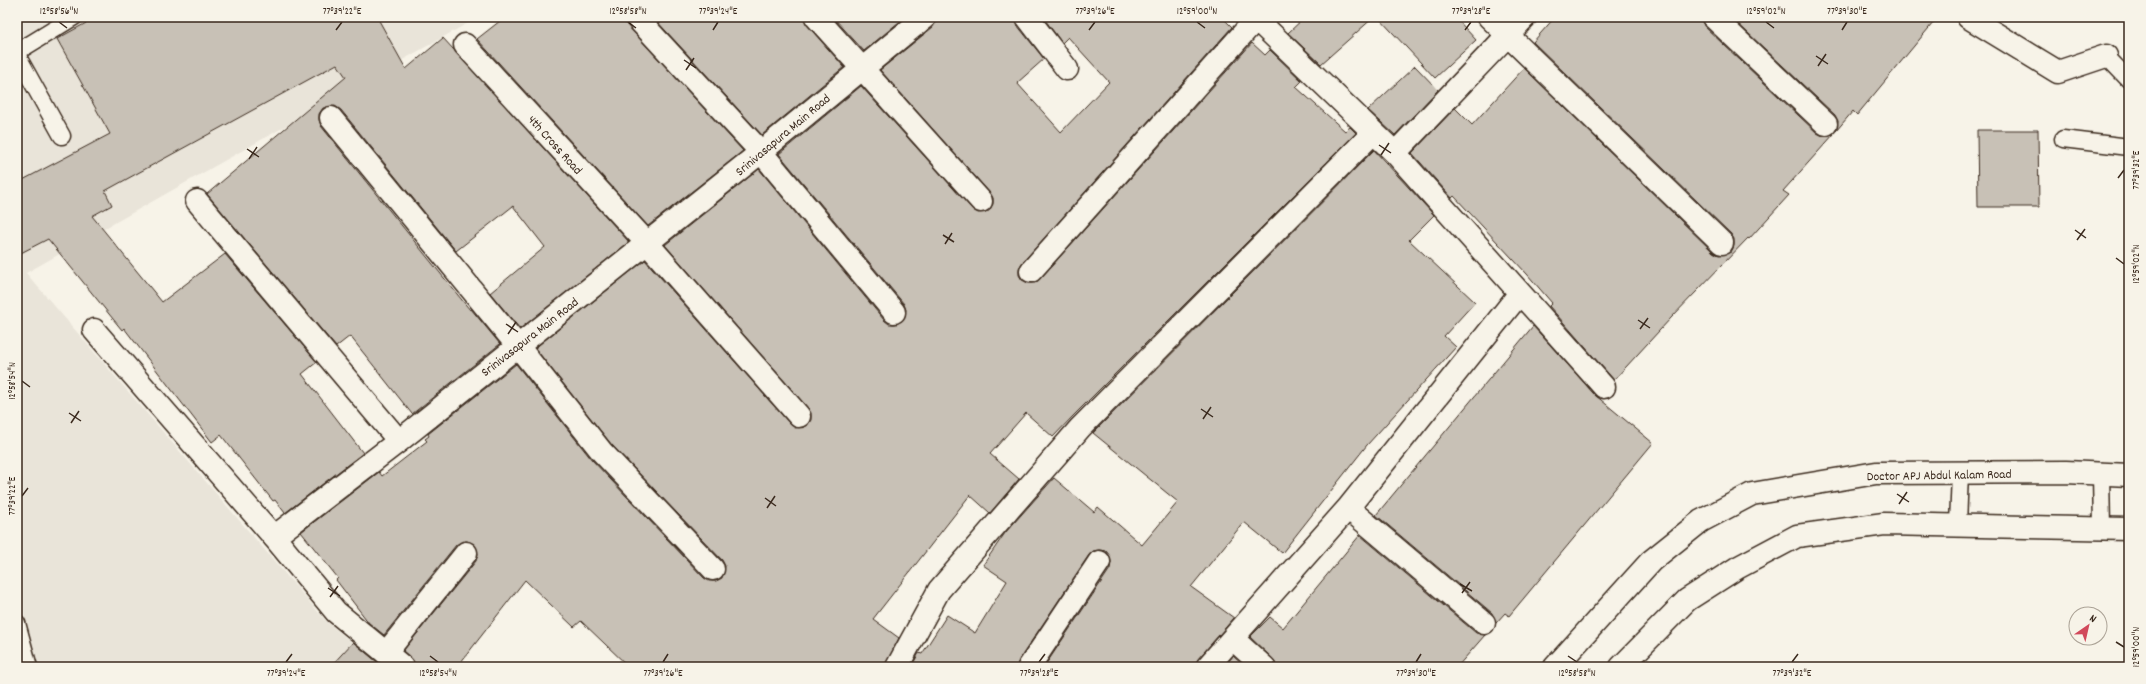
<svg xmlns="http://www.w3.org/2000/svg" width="2146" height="684" viewBox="0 0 2146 684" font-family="Dekko,sans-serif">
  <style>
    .built { fill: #e9e4d9 }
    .building { fill: #c8c1b6; stroke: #3b2a1e }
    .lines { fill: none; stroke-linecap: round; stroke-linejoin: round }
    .lane-casing { stroke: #3b2a1e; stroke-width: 19 }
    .street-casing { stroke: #3b2a1e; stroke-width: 25 }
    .secondary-casing { stroke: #3b2a1e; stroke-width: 25 }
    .lane { stroke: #f7f3e8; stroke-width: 16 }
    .street { stroke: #f7f3e8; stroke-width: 22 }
    .secondary { stroke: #f7f3e8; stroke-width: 22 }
    .ticks { fill: none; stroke: #3b2a1e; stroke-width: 1.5 }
    .labels { text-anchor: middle; stroke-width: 3; stroke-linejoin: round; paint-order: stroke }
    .street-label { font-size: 13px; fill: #3b2a1e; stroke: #f7f3e8 }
    .neatline { fill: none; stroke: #3b2a1e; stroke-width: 1.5 }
    .ticks-label { font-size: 10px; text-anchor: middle; fill: #3b2a1e }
  </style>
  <rect width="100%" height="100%" fill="#f7f3e8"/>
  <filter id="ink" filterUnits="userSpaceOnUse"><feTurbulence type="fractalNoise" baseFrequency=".025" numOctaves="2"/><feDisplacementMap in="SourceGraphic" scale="8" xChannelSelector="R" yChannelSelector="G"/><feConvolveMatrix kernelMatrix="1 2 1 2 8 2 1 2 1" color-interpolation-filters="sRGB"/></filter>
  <g filter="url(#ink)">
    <path class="built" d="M17,17H462L468,23L26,273L326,621L381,667H17Z"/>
    <path class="building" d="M97,17H377L406,69L443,38L629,242L520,329L490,293L545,247L513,206L456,251L341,110L335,106L323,108L319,114V120L321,126L470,310L471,309L500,344L412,414L350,336L336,347L207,194L346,77L337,64L105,191L112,205L92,216L162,302L225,254L317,362L302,374L363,453L285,513L275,500L273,501L221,435L212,442L124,328L122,330L48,239L17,255V183L110,134L57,39Z
      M505,17H624L627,25L743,151L648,226L477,39Z
      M653,17H804L807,25L844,67L762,135Z
      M833,17H905L864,51Z
      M937,17H1015L1017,25L1044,59L1017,83L1061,132L1109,82L1068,37L1062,43L1043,17H1222L1232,27L1022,263L1019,268V275L1022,280L1028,283H1035L1040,279L1252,43L1265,55L1270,50L1302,81L1296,87L1345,131L1350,127L1356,133L1073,416L1053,437L1026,413L990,454L1019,479L990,513L970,495L873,619L899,638L885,667H629L581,621L574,627L525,580L457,667H415L411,658L403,651L476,561L478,554L474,544L467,541L461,542L456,545L384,635L369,623L336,580L338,578L301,532L379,472L382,476L427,441L425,439L429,436L428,434L516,364L592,460L704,578L709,581H716L722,578L725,566L722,560L611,444L535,348L645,260L790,424L795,428L807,426L811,420V413L808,408L665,245L759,169L884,320L889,324H896L902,321L906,310L904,304L779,154L861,86L972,209L978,213L989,211L993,204V198L990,193L880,70L933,27Z
      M1305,17H1374L1321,64L1288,33Z
      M1378,17H1455L1476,40L1435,78Z
      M1555,17H1701L1704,26L1817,133L1823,136L1834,134L1783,191L1789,195L1749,239L1748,238L1671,318L1614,380L1549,306L1552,303L1527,274L1454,196L1452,198L1412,153L1455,108L1472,125L1524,68L1713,252L1719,255L1731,252L1734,246V239L1731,234L1533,42Z
      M1731,17H1938L1857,115L1853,111L1836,131L1838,121L1835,115Z
      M1415,66L1438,90L1395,135L1368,110Z
      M1977,130H2038L2039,207H1978Z
      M1374,150L1434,215L1409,240L1475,302L1444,336L1456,347L1367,445L1282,553L1244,522L1191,587L1234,618L1198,659L1195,667H1044L1110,569L1111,562L1110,556L1106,551L1099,550L1093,551L1089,555L1019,660L1017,667H911L919,653L922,654L947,615L975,633L1007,581L983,565L1005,533L1054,478L1094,512L1098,507L1142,545L1178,502L1093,433Z
      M1533,326L1595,395L1653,443L1509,616L1505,613L1496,623L1492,613L1376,515Z
      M1360,535L1476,633L1485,635L1457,667H1276L1272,658L1250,637L1270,617L1283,628Z
      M353,642L383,667H330Z
      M1233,656L1245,667H1224Z"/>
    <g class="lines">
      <g class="lane-casing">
        <path id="lane" d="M17,52L74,17
          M17,55L62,136
          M2106,56L2129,80
          M2063,139L2129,147
          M2101,473L2102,529
          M1958,525L1960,472
          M17,623L29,667"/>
      </g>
      <g class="street-casing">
        <path id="street" d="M636,17L761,152L894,312
          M816,17L981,201
          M1027,17L1067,69
          M1254,17L1395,153L1604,387
          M1489,17L1722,243
          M1713,17L1826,124
          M1968,17L2058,72L2106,56
          M465,45L647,243L799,416
          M331,118L517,345L602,452L713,569
          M1395,153L1525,17
          M197,201L399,441
          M1031,271L1256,19
          M94,330L274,537
          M1348,508L1484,623
          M1233,639L1264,667
          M386,653L466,553
          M897,667L939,590L1080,428L1373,133
          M1029,667L1099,562
          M1207,667L1348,508L1520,293"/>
      </g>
      <g class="secondary-casing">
        <path id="secondary" d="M403,667L336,612L274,537L399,441L761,152L925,17
          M1555,667L1651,561L1701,521L1752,494L1876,473L2066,472L2129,475
          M1621,667L1687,600L1737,568L1797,536L1884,524L2129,529"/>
      </g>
      <use href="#lane" class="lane"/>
      <use href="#street" class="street"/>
      <use href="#secondary" class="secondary"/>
    </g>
  </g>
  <path class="ticks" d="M59,22L67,28M628,22L636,28M1197,22L1205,28M1766,22L1774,28M336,30L342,22M713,30L718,22M1089,30L1095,22M1465,30L1471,22M1842,30L1847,22M1816,56L1828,64M684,60L696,68M1818,66L1826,54M686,70L694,58M1379,145L1391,153M247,149L259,157M1381,155L1389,143M249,159L257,147M2118,178L2124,170M2075,230L2086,238M943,235L954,242M2077,240L2085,229M945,244L952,233M2116,258L2124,264M1638,320L1650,328M506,324L518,332M1640,329L1648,318M508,334L516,322M22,381L30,387M1201,409L1213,417M69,413L81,421M1203,419L1211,407M71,423L79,411M1897,494L1909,502M22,496L28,488M765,498L776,506M1899,504L1907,492M767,508L775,496M1460,584L1472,591M328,588L340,596M1462,593L1470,582M330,597L338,586M2116,642L2124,647M430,656L438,662M1568,656L1577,662M286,662L292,654M663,662L668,654M1039,662L1045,654M1416,662L1421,654M1792,662L1798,654"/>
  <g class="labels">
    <g class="street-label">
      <text transform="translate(782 134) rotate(-40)" y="5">Srinivasapura Main Road</text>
      <text transform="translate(556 144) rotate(48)" y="5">4th Cross Road</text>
      <text transform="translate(529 336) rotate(-38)" y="5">Srinivasapura Main Road</text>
      <text transform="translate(1939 474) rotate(-1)" y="5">Doctor APJ Abdul Kalam Road</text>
    </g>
  </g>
  <rect width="2146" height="684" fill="none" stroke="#f7f3e8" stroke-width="44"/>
  <g transform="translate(2088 626) rotate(34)"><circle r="19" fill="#f7f3e8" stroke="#aca397"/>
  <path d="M0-3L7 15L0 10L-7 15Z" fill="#d1495b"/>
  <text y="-6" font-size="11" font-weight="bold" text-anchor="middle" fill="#3b2a1e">N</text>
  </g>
  <rect x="22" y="22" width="2102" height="640" class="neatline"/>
  <g class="ticks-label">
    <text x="59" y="14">12°58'56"N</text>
    <text x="342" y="14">77°39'22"E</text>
    <text x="628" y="14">12°58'58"N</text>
    <text x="718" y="14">77°39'24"E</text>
    <text x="1095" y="14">77°39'26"E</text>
    <text x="1197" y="14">12°59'00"N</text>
    <text x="1471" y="14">77°39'28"E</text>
    <text x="1766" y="14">12°59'02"N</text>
    <text x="1847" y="14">77°39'30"E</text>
    <text transform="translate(2135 170) rotate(-90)" y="4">77°39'32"E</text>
    <text transform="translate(2135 264) rotate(-90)" y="4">12°59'02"N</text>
    <text transform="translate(11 381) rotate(-90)" y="4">12°58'54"N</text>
    <text transform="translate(11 496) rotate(-90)" y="4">77°39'22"E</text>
    <text transform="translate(2135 647) rotate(-90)" y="4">12°59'00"N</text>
    <text x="286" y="676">77°39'24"E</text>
    <text x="438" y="676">12°58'54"N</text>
    <text x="663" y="676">77°39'26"E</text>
    <text x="1039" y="676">77°39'28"E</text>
    <text x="1416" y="676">77°39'30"E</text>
    <text x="1577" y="676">12°58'58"N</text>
    <text x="1792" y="676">77°39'32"E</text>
  </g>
</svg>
